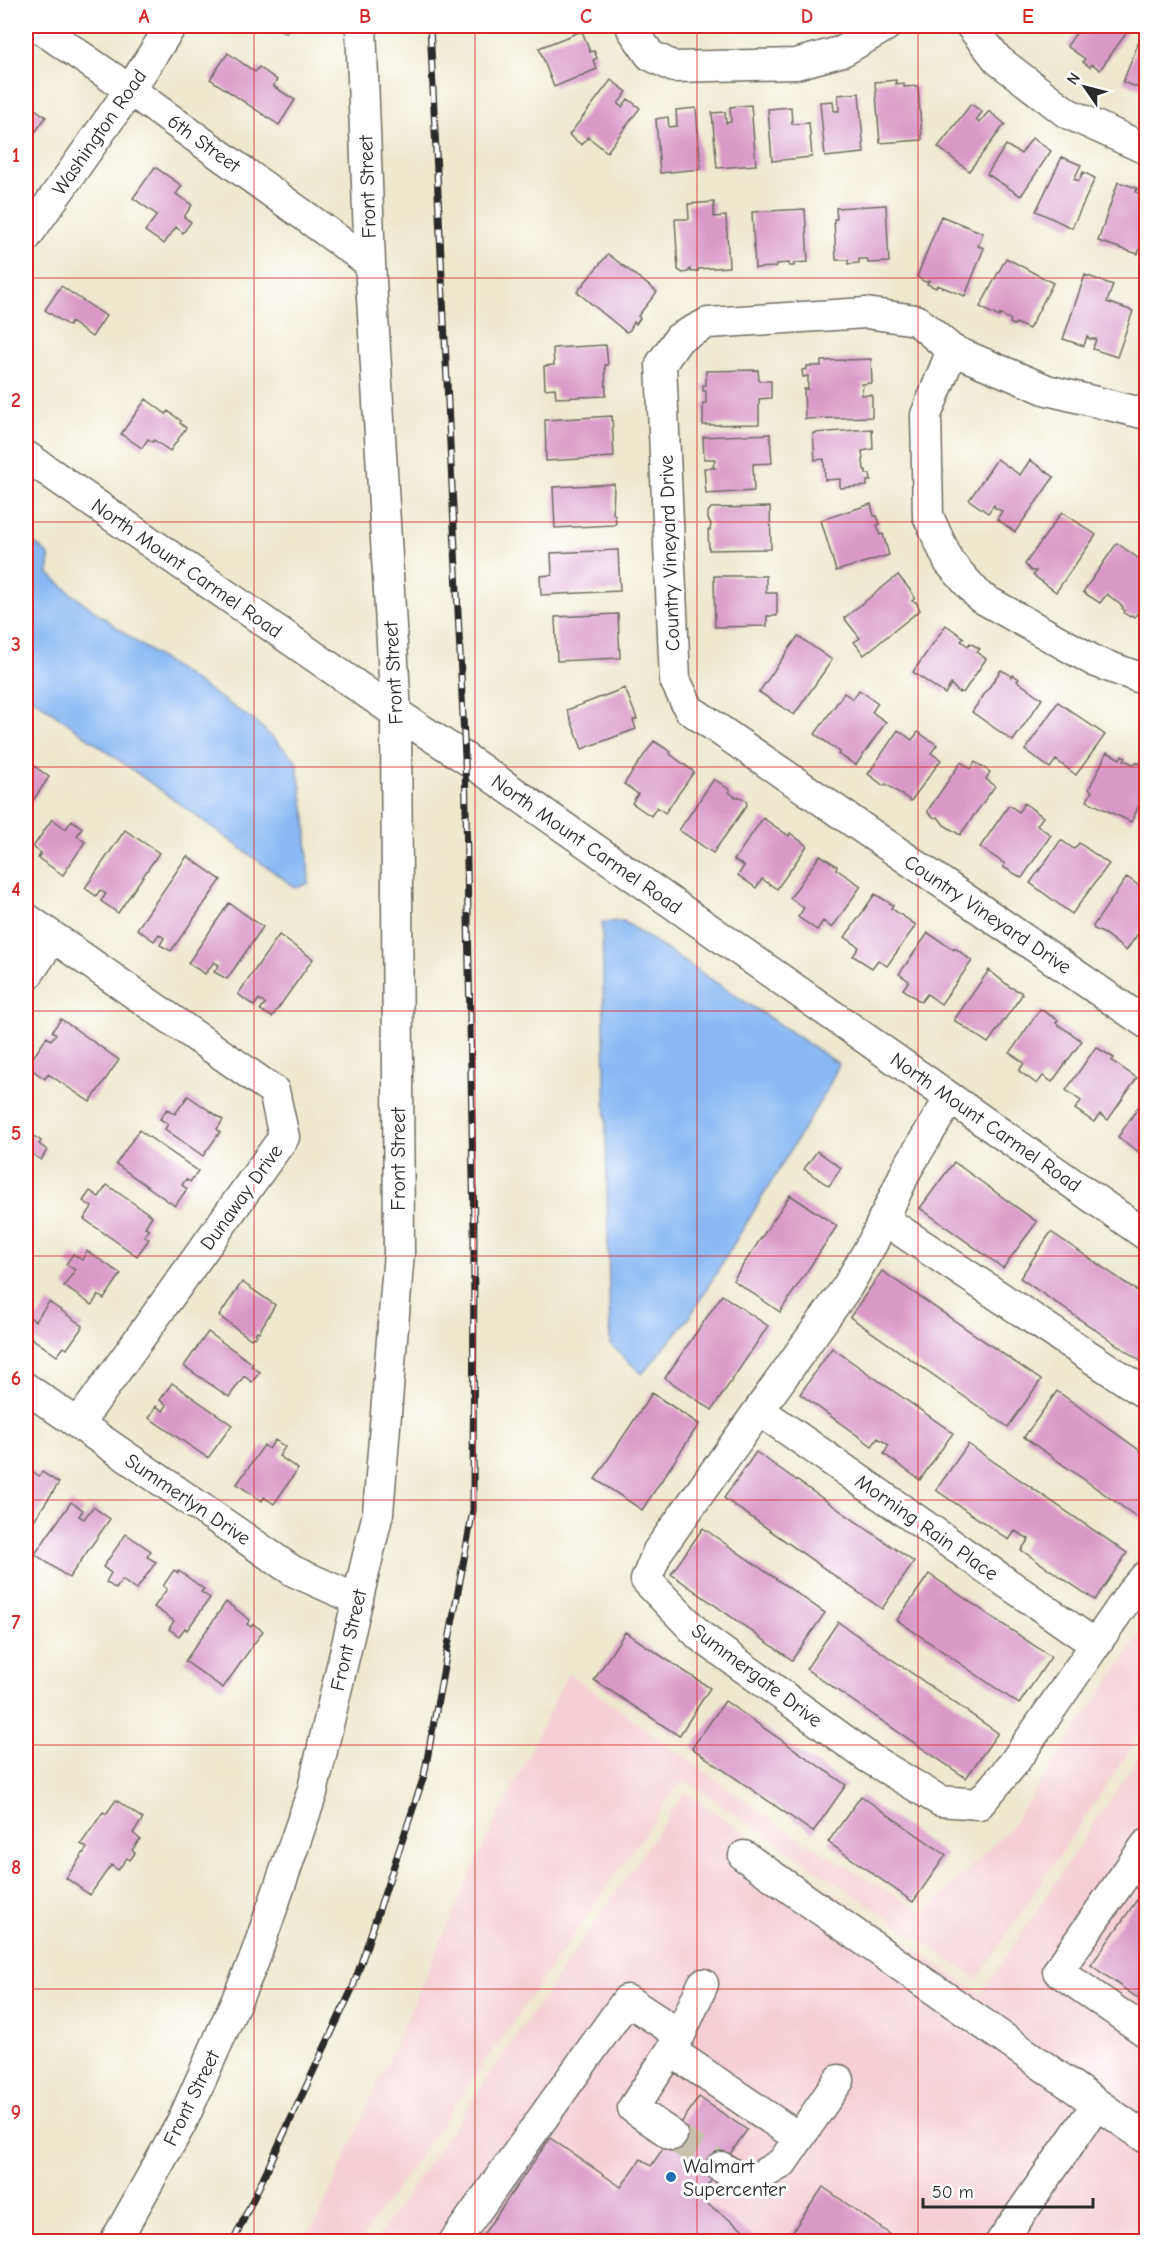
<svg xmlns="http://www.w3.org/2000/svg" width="1172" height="2267" viewBox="0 0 1172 2267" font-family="'Comic Neue',sans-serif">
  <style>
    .built { fill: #f6cfd6 }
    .water { fill: #89b8f4; stroke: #5a7290; stroke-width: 1.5 }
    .building { fill: #d999c7 }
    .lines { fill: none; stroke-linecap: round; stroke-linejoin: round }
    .minor-tunnel { stroke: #c7c2ad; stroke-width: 30; stroke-dasharray: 30 15; stroke-linecap: butt }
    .minor-casing { stroke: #6f6d64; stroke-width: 33 }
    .minor { stroke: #fff; stroke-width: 30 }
    .rail-casing { stroke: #2b2b2b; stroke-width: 7 }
    .rail { stroke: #fff; stroke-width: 4.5; stroke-dasharray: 14; stroke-linecap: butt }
    .grid { fill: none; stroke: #d62828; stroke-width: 1.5; stroke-opacity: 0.55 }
    .poi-dot { fill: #1f6fb2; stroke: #fff; stroke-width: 2 }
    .labels { text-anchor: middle; stroke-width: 6; stroke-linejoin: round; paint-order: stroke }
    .street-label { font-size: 20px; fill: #2b2b2b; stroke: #fff }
    .poi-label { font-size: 20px; fill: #2b2b2b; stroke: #fff; text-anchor: start }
    .neatline { fill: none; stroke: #d62828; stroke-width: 2 }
    .grid-label { font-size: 20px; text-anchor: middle; font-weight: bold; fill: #d62828 }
  </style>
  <rect width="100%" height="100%" fill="#fff"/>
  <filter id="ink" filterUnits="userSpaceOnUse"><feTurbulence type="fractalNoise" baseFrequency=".0167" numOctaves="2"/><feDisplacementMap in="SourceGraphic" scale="12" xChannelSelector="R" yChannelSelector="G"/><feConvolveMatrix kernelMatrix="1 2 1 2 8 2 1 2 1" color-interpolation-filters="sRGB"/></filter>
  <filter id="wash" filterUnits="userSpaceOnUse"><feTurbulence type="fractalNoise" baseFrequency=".008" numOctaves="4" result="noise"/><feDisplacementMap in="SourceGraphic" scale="24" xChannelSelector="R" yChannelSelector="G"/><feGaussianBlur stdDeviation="1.35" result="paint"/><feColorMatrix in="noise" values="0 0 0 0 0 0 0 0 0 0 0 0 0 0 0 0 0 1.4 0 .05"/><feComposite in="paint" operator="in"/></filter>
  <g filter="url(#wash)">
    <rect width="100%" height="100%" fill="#eee8cd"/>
    <path class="built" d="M1146,1626V1726L977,1979L691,1784L684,1782L679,1784L360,2241H302L317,2221L477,1859L568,1673L787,1831L924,1913L1009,1829Z
      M1146,1745V2241L374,2242L685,1792L981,1994Z"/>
    <path class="water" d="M26,536L49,555V574L72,594L138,643L256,722L296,760L306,818L309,883L296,888L26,693Z
      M623,921L839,1064L827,1090L689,1318L642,1374L610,1344L602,922Z"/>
    <g id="blocks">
      <path class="building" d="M275,26H291L286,33Z
        M1035,26H1051L1042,34Z
        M1081,26H1118L1127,32L1100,70L1092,64L1090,67L1083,62L1085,59L1067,46Z
        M1145,26H1146V86L1144,85L1142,89L1123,82Z
        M582,31L590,52L594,51L597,58L593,60L597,69L554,87L539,48Z
        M228,53L255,72L259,67L277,80L273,86L295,100L279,125L210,79Z
        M611,80L627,92L618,104L622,107L628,99L640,108L607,152L588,137L582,145L569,135Z
        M896,80V84L904,83V87L918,86L922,140L880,143L875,82Z
        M26,93L35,100L31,106L46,117L34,134L26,128Z
        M859,93L864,153L825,157L820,102L833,101L834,111H839L838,95Z
        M971,104L982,112L976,120L979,123L989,111L1005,124L969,171L938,147Z
        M751,105L756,165L717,168L712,113L725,112L726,123L731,122L730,107Z
        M791,107L792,124L809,123L812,157L772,161L768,109Z
        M696,108L701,169L660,173L656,119L668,117L669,127L677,126L676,110Z
        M1032,138L1051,151L1021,196L987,174L1006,145L1021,154Z
        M1062,157L1081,165L1074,179L1079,181L1083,172L1095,178L1072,228L1036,211Z
        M155,167L182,186L176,194L192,205L184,217L191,222L183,233L176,227L164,244L145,231L157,215L133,198Z
        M1118,182L1137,188L1136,192L1143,195L1142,199L1146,200V227L1138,254L1098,241Z
        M714,202V217L726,216L729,267L698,269V271L691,272L690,269L688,272L683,273L678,270L675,219H689L688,204Z
        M886,205L889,262L868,263L867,259H859V263L848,264V260H836L834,219H837L836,208Z
        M805,209L808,262L794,263V266H789V263L776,264V267L755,268L752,212Z
        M941,216L983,233L978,246L984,248L965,296L937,285L936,288L927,284L929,281L925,282L917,277Z
        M608,254L657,292L638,316L640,318L636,324L634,322L630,330L626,332L577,292Z
        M1006,258L1053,283L1029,329L1016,323L1014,325L1010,323L1011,320L1000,314L999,317L980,307Z
        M1085,275L1113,285L1107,302L1133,311L1117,357L1093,349L1096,339H1089L1087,336L1084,346L1063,339Z
        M61,286L106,316L92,337L71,322L69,326L45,310Z
        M606,345L608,365H605L606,396L556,398L555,388L545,389L544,366L554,365L553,348Z
        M871,359L872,383L861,384L863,386L861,395H872V417L805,419L804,389H808V376L803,377L802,370L807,369V366H821V361Z
        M758,370L759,381H771V398L759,399V424L703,425V403H706V391H703V385H706V371Z
        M146,399L166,414L168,411L181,421L180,423L186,428L170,451L154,440L153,442L148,439L142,448L121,434Z
        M612,416L614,457L546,461L545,420Z
        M872,429L873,449L862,451L864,470H866V474H870L871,481H867V486L840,488V479L825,480L824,459L815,460L813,433Z
        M770,434L772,463L753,464L754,491L706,494L704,468H715L713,466L715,459H704L703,437Z
        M997,459L1020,475L1030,460L1054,477L1015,532L997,519L1002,511L995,508L994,505L988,513L969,500Z
        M614,484L613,513L615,515L616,523L614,525L555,528L553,487Z
        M871,504L874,516H877L880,524L877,525L880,535L883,534L889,555L836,571L821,520Z
        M770,507L771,549L709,550L708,530H710L711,524L708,519V512L711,508Z
        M1062,512L1096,535L1056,592L1033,575L1036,571H1031L1025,564Z
        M1117,543L1146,564V600L1135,617L1131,615L1130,617L1124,613L1125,611L1122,608L1123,607L1107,594L1100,603L1083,592Z
        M618,550L620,591L541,595L540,576L552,575L551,553Z
        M898,575L911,591L915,598L912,601L916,602L920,610L864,655L854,642L860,638L844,618Z
        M714,576H766V593H777V616H767V626L715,627Z
        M618,614L620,658L557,661L555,617Z
        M946,625L964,638L961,641L968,646L970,643L980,649L977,652L986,659L963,693L960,691L959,693L951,684L945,694L913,672Z
        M798,636L832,660L794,715L759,692Z
        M1001,670L1009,674L1011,677L1013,675L1019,679L1017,681L1042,699L1013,741L972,712Z
        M625,688L637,719L633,720L636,729L582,749L567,710Z
        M859,690L878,703L872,712L886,722L856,765L838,754L840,752L815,734L844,693L853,699Z
        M1058,702L1105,735L1076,775L1056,760L1050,768L1025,750Z
        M898,730L912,740L918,732L937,745L931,753L941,760L911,801L886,784L884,786L868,774Z
        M654,741L671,752L670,754L694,772L665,813L657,807L651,816L632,803L638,794L624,784Z
        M1107,752L1120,759L1122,755L1126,757L1124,760L1135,765L1136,762L1146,766V791L1131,822L1087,801L1092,791L1089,789Z
        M26,760L49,777L26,811Z
        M961,762L971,769L975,762L990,772L986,779L995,786L960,835L944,825L938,817L935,818L928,813V810Z
        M714,779L730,790L729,792L735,797H740L746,801L747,805L713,853L679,830Z
        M1024,803L1043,817L1037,825L1051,835L1022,878L1003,867L1005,864L980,847L1009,805L1019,812Z
        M763,818L789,836L790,833L807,846L777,889L762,879L756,888L738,875L744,866L734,860Z
        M52,819L66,829L72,820L82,828L77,836L85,842L63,875L38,858L41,853L33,847Z
        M125,830L159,853L118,913L101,901L106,894L100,890L96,896L85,888Z
        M1061,840L1074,849L1079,843L1109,864L1072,914L1030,883Z
        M820,855L837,866L836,869L861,886L832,928L823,921L817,930L798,917L804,908L790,898Z
        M187,856L221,880L171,951L160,945L164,938L159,934L154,941L137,929Z
        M1127,877L1146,891V922L1126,951L1105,934L1094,929L1093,926Z
        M875,894L893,905L891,908L916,925L887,966L878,960L872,968L853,956L859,947L845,937Z
        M229,903L263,927L227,979L214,972L219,965L214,962L205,974L188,963Z
        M928,933L954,950L955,948L972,961L941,1004L927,994L921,1002L903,989L909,981L899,974Z
        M279,935L313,959L272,1017L260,1010L265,1004L259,999L254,1006L238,994Z
        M989,970L1010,987L1021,992L1022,995L988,1043L954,1020Z
        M1040,1009L1058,1020L1056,1023L1082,1041L1052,1082L1043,1076L1037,1084L1019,1071L1024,1063L1010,1053Z
        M61,1019L119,1060L90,1102L48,1074L45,1079L27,1066L47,1037L51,1040L56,1034L52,1031Z
        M1096,1047L1114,1058L1112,1061L1137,1078L1108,1120L1100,1114L1094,1122L1075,1109L1081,1101L1066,1090Z
        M188,1096L223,1120L217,1129L220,1132L203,1156L165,1129L168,1124L160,1119L167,1109L175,1114Z
        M1146,1096V1157L1118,1137Z
        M139,1130L198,1171L190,1182L186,1179L182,1185L187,1189L175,1206L116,1164Z
        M26,1131L41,1141L39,1144L47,1150L41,1160L32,1154L26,1164Z
        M817,1151L841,1168L829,1186L804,1169Z
        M954,1162L1037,1222L1003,1268L920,1208Z
        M107,1185L152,1216L145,1227L149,1229L144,1236L149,1239L137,1256L84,1219L92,1207L83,1201L90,1191L99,1197Z
        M790,1195L837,1226L780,1312L733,1280Z
        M1051,1232L1146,1297V1355L1142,1362L1020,1278Z
        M87,1251L121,1274L104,1299L98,1295L92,1305L64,1286L75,1270L66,1264L73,1254L82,1260Z
        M882,1271L1041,1380L1008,1427L850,1317Z
        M242,1282L275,1305L259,1332L257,1331L255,1334L257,1335L255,1338L253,1337L251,1339L219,1316Z
        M722,1295L768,1326L712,1410L665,1378Z
        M49,1302L83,1326L67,1349L64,1347L57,1356L26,1334L28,1331L26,1329L27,1315L35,1321Z
        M208,1332L253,1364L251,1366L260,1372L252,1382L244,1376L229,1397L184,1366Z
        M832,1348L953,1433L920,1480L884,1454L889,1445L878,1438L872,1446L800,1394Z
        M172,1383L232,1425L208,1458L149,1418L156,1406L163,1411L167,1405L160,1400Z
        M1057,1391L1146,1455V1518L1144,1522L1024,1437Z
        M652,1393L699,1424L642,1510L595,1479Z
        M275,1440L285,1447L279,1456L298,1469L274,1504L264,1497L262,1501L237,1484L264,1445L269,1449Z
        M968,1444L1127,1553L1095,1600L1021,1550L1029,1539L1015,1531L1009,1540L936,1490Z
        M756,1452L914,1562L882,1609L724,1498Z
        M32,1471L39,1476L42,1472L59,1483L26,1532V1473L29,1476Z
        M71,1502L83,1510L79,1516L84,1519L93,1507L110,1519L69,1578L35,1554Z
        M703,1528L825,1613L792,1660L671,1574Z
        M126,1534L151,1551L147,1557L156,1562L136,1590L122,1580L116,1589L106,1582L111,1573L103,1567Z
        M174,1570L178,1573L179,1571L204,1589L201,1592L210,1598L187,1630L185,1628L179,1636L169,1629L174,1621L154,1607L167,1589L163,1586Z
        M929,1574L1051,1657L1019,1704L897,1620Z
        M226,1602L250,1620L247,1624L251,1627L253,1624L263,1631L223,1688L185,1661Z
        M838,1622L998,1733L966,1778L806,1669Z
        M625,1632L710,1688L679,1736L594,1680Z
        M725,1701L846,1785L813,1832L692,1748Z
        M861,1796L946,1855L913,1902L828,1842Z
        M116,1800L143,1819L133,1833L140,1839L132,1850L135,1853L130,1860L127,1858L118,1870L111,1865L90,1895L66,1878L87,1848L81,1844L103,1812L106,1814Z
        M1146,1887V2004L1091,1965Z
        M699,2097L747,2130L699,2198L761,2242H478L550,2138L621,2187L641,2159L651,2166Z
        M823,2187L901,2242H785Z
        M26,2230L39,2234L37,2242H26Z"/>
    </g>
  </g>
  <g filter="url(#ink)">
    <use href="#blocks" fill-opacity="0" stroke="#6f6d64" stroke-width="1.5"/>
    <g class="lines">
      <path class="minor-tunnel" d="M672,2135L721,2167"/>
      <g class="minor-casing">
        <path id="minor" d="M37,26L130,90L370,263
          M632,26V29L650,55L674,67L796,64L843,51L886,26
          M971,26L998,60L1067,113L1146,149
          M26,237L130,90L171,26
          M952,350L926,415L928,516L949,562L980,597L1096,662L1146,680
          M1146,414L1047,390L952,350L916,320L866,313L708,323L679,338L661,364L675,680L689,709L1146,1023
          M26,456L396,713L465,758L1146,1235
          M26,918L274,1091L284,1137L78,1424
          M26,977L53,937
          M950,1098L907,1169L873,1242L847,1287L658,1551L646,1580L700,1636L869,1758L940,1801L979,1804L1013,1764L1131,1593L1146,1576
          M883,1219L1146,1394
          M26,1388L293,1571L358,1600
          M759,1410L1096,1645
          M1146,1845L1058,1971L1146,2032
          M744,1856L1146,2138
          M680,2035L703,1984
          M671,2051L799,2138
          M721,2167L736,2176L753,2180L782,2163L839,2080
          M115,2242L182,2122L253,1963L312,1793L378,1513L399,1252L396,713L370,263L361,26
          M454,2242L627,2000L680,2035L671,2051L633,2108L672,2135
          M1001,2242L1097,2104"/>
      </g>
      <use href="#minor" class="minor"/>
      <g class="rail-casing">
        <path id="rail" d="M233,2242L353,1987L424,1776L473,1510L474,1231L465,758L430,26"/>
      </g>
      <use href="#rail" class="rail"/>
    </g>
  </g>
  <path class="grid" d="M254,26V2242M475,26V2242M697,26V2242M918,26V2242M26,278H1146M26,522H1146M26,767H1146M26,1011H1146M26,1256H1146M26,1500H1146M26,1745H1146M26,1989H1146"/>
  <circle class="poi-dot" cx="671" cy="2177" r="6"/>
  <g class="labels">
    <g class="street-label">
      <text transform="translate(99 132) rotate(-55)" y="7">Washington Road</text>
      <text transform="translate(204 143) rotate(36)" y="7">6th Street</text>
      <text transform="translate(367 187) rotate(-92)" y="7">Front Street</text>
      <text transform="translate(669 553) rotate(-92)" y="7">Country Vineyard Drive</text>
      <text transform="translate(187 568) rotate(35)" y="7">North Mount Carmel Road</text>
      <text transform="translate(393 673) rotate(-93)" y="7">Front Street</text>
      <text transform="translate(587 844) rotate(35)" y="7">North Mount Carmel Road</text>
      <text transform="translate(988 914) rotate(34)" y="7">Country Vineyard Drive</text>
      <text transform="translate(986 1122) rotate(35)" y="7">North Mount Carmel Road</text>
      <text transform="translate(398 1159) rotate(-90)" y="7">Front Street</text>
      <text transform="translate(241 1197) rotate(-54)" y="7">Dunaway Drive</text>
      <text transform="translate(188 1499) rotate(34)" y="7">Summerlyn Drive</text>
      <text transform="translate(927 1527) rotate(35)" y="7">Morning Rain Place</text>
      <text transform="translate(348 1640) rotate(-77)" y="7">Front Street</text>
      <text transform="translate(757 1675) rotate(37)" y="7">Summergate Drive</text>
      <text transform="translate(191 2098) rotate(-64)" y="7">Front Street</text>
    </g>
    <g class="poi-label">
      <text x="683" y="2173">Walmart<tspan x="683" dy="23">Supercenter</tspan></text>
    </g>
  </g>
  <rect width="1172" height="2267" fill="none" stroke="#fff" stroke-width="66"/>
  <g transform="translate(1085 87) rotate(305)" stroke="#ffffff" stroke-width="4.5" paint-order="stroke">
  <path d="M0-4.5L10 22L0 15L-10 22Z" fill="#2b2b2b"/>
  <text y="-9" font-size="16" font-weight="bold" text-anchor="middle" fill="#2b2b2b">N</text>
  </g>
  <path d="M923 2198v9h170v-9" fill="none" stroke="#2b2b2b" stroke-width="3"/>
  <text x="932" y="2198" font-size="18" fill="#2b2b2b" stroke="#ffffff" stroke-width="4.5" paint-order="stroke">50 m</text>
  <rect x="33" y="33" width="1106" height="2201" class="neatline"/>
  <g class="grid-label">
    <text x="144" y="23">A</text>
    <text x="365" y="23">B</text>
    <text x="586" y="23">C</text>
    <text x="807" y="23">D</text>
    <text x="1028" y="23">E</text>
    <text x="16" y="162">1</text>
    <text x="16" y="407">2</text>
    <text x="16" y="651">3</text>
    <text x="16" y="896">4</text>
    <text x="16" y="1140">5</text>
    <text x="16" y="1385">6</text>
    <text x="16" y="1629">7</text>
    <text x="16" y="1874">8</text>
    <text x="16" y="2119">9</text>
  </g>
</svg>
